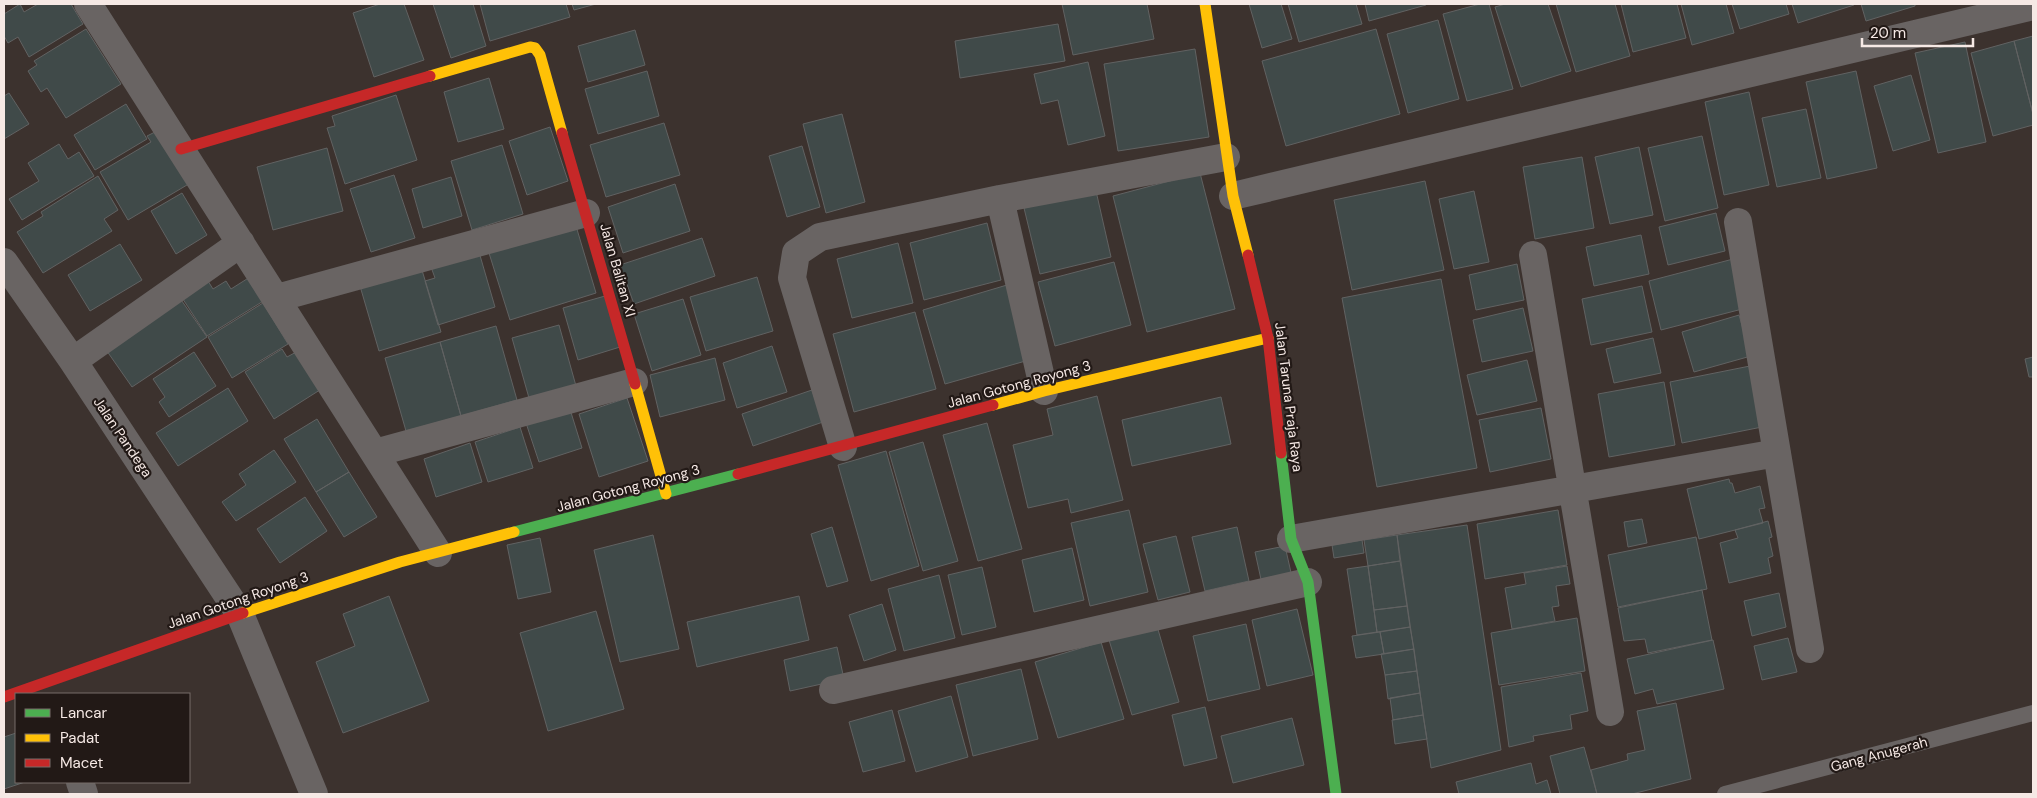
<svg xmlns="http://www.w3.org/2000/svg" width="2037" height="798" viewBox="0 0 2037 798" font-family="'DM Sans',sans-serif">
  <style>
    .building { fill: #404a49; stroke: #616262 }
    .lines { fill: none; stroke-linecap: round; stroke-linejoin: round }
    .lane { stroke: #696463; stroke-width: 16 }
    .street { stroke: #696463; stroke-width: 28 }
    .fast { stroke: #4caf50; stroke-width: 11 }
    .slow { stroke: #ffc107; stroke-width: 11 }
    .jam { stroke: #c62828; stroke-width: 11 }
    .labels { text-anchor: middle; stroke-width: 4.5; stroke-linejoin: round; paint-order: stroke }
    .street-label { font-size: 14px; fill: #f6e9e5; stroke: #221916 }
  </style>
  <rect width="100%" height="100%" fill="#3c322e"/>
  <path class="building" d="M20,4L24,12L38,4H71L83,24L29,57L18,37L8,43L4,36V14Z
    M380,4H404L424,60L374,77L353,13Z
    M433,4H473L486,46L451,58Z
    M480,4H566L570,17L490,41Z
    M572,4H596L574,10Z
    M1062,4H1147L1154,39L1073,55Z
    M1249,4H1281L1292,39L1262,48Z
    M1288,4H1356L1362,24L1299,42Z
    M1365,4H1426V5L1369,21Z
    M1480,4H1489L1513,89L1467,101L1443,14Z
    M1505,4H1548L1571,71L1521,87L1495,7Z
    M1556,4H1615L1630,56L1576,72Z
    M1621,4H1677L1686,38L1633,52Z
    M1681,4H1726L1734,33L1692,45Z
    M1732,4H1786L1789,14L1740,29Z
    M1792,4H1854V5L1798,23Z
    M1861,4H1915V6L1866,21Z
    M1438,20L1459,99L1408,113L1387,34Z
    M1058,24L1065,61L960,78L955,41Z
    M86,29L121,84L66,118L47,88L41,92L28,71L37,65L34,61Z
    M1376,29L1400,114L1286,146L1262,61Z
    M635,30L645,65L588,82L578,46Z
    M2033,36V114L2014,41Z
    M2014,41L2033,114V125L1993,136L1971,53Z
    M1965,42L1986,142L1938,153L1915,53Z
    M1195,49L1209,137L1118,151L1104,64Z
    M1088,62L1105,136L1068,145L1058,100L1041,104L1034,74Z
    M647,71L659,116L598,134L585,89Z
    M1856,71L1877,168L1827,179L1806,82Z
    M1911,75L1930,140L1893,151L1874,86Z
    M489,78L504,129L458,142L444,92Z
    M1749,92L1769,185L1724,195L1705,102Z
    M9,93L29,124L4,139V96Z
    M396,95L417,160L345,184L327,128L335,126L332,116Z
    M126,104L147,139L95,170L74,135Z
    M1806,109L1821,178L1777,187L1762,118Z
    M842,114L865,202L826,213L803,124Z
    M664,123L680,175L606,197L590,145Z
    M550,127L568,181L527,195L509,141Z
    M161,129L192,182L128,220L100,172L151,142L147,136Z
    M1702,136L1718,208L1665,221L1648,148Z
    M59,144L68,159L79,152L94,176L22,220L9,199L39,181L28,163Z
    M502,145L523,214L472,230L451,161Z
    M802,146L820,207L787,217L769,156Z
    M1639,147L1653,215L1610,224L1595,157Z
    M327,148L343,211L273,230L257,167Z
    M1582,157L1594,228L1535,239L1523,167Z
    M1200,173L1235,309L1147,332L1113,196Z
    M394,175L415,238L371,252L350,189Z
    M98,176L118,210L104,219L112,231L43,273L17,232L43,216L41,212Z
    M451,177L462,216L423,228L412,189Z
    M1425,181L1444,270L1352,290L1334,200Z
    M675,184L690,231L623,253L608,207Z
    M1096,191L1111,257L1040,274L1024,208Z
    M1474,191L1489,262L1454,269L1439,199Z
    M182,193L207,235L176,254L151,211Z
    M1716,213L1725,251L1668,265L1659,227Z
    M987,223L1001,280L924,300L910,243Z
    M576,226L596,293L510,320L489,253Z
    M1641,235L1649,274L1594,286L1586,247Z
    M702,238L715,276L634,304L620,265Z
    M898,243L913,303L852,318L837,259Z
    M120,244L142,280L90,311L68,275Z
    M479,252L495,307L438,325L425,281L435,278L431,267Z
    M1737,258L1750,307L1661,330L1649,281Z
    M1114,262L1131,325L1055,346L1038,282Z
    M1517,264L1524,300L1476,310L1469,275Z
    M421,267L441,332L379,351L360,286Z
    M203,273L213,289L226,281L231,289L250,277L265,300L207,336L177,290Z
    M757,277L773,331L706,351L690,297Z
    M1441,279L1477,468L1377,487L1342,298Z
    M1007,285L1029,360L945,384L923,310Z
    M1642,286L1652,332L1591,345L1582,299Z
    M177,294L207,337L132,387L102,344Z
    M605,296L620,347L578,360L563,308Z
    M683,299L701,355L652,371L634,314Z
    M263,303L288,344L232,378L208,337Z
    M1523,308L1533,351L1482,362L1473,320Z
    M915,312L936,389L854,412L833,334Z
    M1739,315L1751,356L1694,372L1682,332Z
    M559,325L576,386L529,398L512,338Z
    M496,326L517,400L461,416L440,342Z
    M1653,338L1661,373L1614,383L1606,349Z
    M440,342L461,416L406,431L385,358Z
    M772,346L787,392L737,408L723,363Z
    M282,349L287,357L300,350L323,388L274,419L245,372Z
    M194,352L216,386L169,417L159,402L165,397L153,379Z
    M2033,357V377H2029L2025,359Z
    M715,358L725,400L660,417L650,375Z
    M1527,360L1537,401L1477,415L1467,375Z
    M1755,365L1767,426L1682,443L1670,382Z
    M1664,382L1675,445L1609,457L1598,394Z
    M228,388L248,421L178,466L156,433Z
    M812,390L823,422L753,446L742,414Z
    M1097,396L1123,500L1071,513L1068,499L1028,508L1013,445L1053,435L1047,409Z
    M1221,397L1231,444L1132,466L1122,420Z
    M627,398L648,461L599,477L579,414Z
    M569,406L582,448L539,462L525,420Z
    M1541,408L1551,459L1490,472L1479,420Z
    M317,419L349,472L316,492L284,439Z
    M987,423L1022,549L978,561L943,435Z
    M520,427L533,468L488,482L475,442Z
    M923,442L958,561L923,571L889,452Z
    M470,443L482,482L436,497L424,459Z
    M274,450L296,482L236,521L222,502L246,485L239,474Z
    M886,451L919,566L871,581L838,465Z
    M349,472L377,517L344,537L316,492Z
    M1729,479L1730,483H1732L1735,493L1760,486L1765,508L1759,509L1763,523L1699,539L1687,489Z
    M305,497L327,531L280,563L257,529Z
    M1129,510L1148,592L1090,606L1071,523Z
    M1558,510L1567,565L1485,579L1477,524Z
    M1642,519L1647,543L1628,547L1624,522Z
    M1768,521L1772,537L1769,538L1773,556L1768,558L1771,573L1729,583L1720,543L1738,538L1735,530Z
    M1467,525L1501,750L1431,768L1397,535Z
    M832,527L848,581L827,587L811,534Z
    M1237,527L1249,581L1205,591L1192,537Z
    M653,535L679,649L620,662L594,550Z
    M1397,535L1400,561L1368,566L1364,540Z
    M1176,536L1190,592L1158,600L1143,544Z
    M1696,537L1707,589L1618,607L1608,555Z
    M540,538L551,592L518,599L507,545Z
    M1362,540L1364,553L1334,558L1332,545Z
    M1285,546L1292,577L1262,584L1255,552Z
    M1072,548L1084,600L1034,612L1022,560Z
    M1400,561L1407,606L1374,610L1368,566Z
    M1368,566L1377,632L1357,635L1347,569Z
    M1567,566L1570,584L1556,586L1559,606L1552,607L1555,621L1512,629L1505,588L1526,584L1524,573Z
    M982,567L996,627L962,635L948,575Z
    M939,575L955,638L904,651L888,589Z
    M1702,590L1712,640L1648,653L1645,639L1624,641L1618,608Z
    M1779,593L1786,627L1752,636L1744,601Z
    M389,596L429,701L343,733L316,662L355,646L343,614Z
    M799,596L809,640L697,667L687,622Z
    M882,604L896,650L864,661L849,615Z
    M1407,606L1410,627L1377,632L1374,610Z
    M1297,609L1313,675L1267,686L1252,620Z
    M596,611L624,709L548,731L520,633Z
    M1577,618L1585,671L1499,685L1491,633Z
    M1246,624L1260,689L1208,701L1193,636Z
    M1157,626L1179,702L1132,715L1109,640Z
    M1410,627L1414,649L1384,654L1380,632Z
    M1380,632L1384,654L1356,658L1352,636Z
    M1788,638L1797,672L1762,680L1754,646Z
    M1713,640L1724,689L1657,704L1653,689L1635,694L1627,659Z
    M1101,642L1124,719L1058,738L1035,662Z
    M837,647L844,679L790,691L784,660Z
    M1414,649L1417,671L1385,675L1381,654Z
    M1021,669L1038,739L973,756L956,685Z
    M1417,671L1420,693L1388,699L1385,675Z
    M1581,673L1588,711L1570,715L1572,729L1533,736L1534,741L1509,747L1501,687Z
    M1420,693L1423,715L1393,720L1390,698Z
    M951,696L968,757L916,772L898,711Z
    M1676,703L1691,779L1632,794H1597L1591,770L1628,760L1627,754L1645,750L1637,711Z
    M1205,707L1217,758L1184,766L1172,715Z
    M892,710L905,761L863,772L849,722Z
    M1423,715L1427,739L1395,744L1392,720Z
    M1292,718L1304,765L1233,783L1221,736Z
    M16,733V782H25L4,789V737Z
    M1584,747L1597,794H1560L1550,756Z
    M1531,763L1536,784L1547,780L1551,794H1459L1456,782Z"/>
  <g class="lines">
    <path class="lane" d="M1725,794L2033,713"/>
    <path class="street" d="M88,4L438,553
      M1233,196L2033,6
      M1738,222L1810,649
      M1533,255L1610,712
      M4,262L73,361L240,614L314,794
      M277,298L586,213
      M73,361L241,243
      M1044,391L1000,199L1226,157
      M843,447L792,278L796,253L820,237L1000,199
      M375,453L634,382
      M1291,539L1777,453
      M833,690L1308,582
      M80,782L84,794"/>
    <path class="fast" d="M1281,453L1291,539L1308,582L1336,794
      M514,532L738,474"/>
    <path class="slow" d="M1205,4L1233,196L1248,255
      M430,76L530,47L535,48L540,55L562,133
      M635,384L666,494
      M993,405L1044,391L1268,338
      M243,613L400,562L514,532"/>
    <path class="jam" d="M562,133L635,384
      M181,149L430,76
      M1248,255L1268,338L1281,453
      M738,474L993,405
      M4,697L243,613"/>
  </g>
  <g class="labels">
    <g class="street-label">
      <text transform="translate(618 270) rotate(74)" y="5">Jalan Balitan XI</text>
      <text transform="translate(1019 384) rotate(-15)" y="5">Jalan Gotong Royong 3</text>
      <text transform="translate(1289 397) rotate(83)" y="5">Jalan Taruna Praja Raya</text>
      <text transform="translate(123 437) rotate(56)" y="5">Jalan Pandega</text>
      <text transform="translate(628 488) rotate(-15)" y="5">Jalan Gotong Royong 3</text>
      <text transform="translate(238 600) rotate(-19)" y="5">Jalan Gotong Royong 3</text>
      <text transform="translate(1879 754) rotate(-15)" y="5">Gang Anugerah</text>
    </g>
  </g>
  <rect width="2037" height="798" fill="none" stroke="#f6e9e5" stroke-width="10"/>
  <rect x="15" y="693" width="175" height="90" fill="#221916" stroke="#776c69"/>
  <rect x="25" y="709" width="25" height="8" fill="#4caf50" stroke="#776c69"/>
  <text x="60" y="718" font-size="15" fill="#f6e9e5">Lancar</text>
  <rect x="25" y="734" width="25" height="8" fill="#ffc107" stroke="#776c69"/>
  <text x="60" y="743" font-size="15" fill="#f6e9e5">Padat</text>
  <rect x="25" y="759" width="25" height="8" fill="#c62828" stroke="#776c69"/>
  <text x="60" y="768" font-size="15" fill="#f6e9e5">Macet</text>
  <path d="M1862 38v8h111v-8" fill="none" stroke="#f6e9e5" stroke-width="2.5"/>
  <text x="1870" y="38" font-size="15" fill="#f6e9e5" stroke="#221916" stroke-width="4" paint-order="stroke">20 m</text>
</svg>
